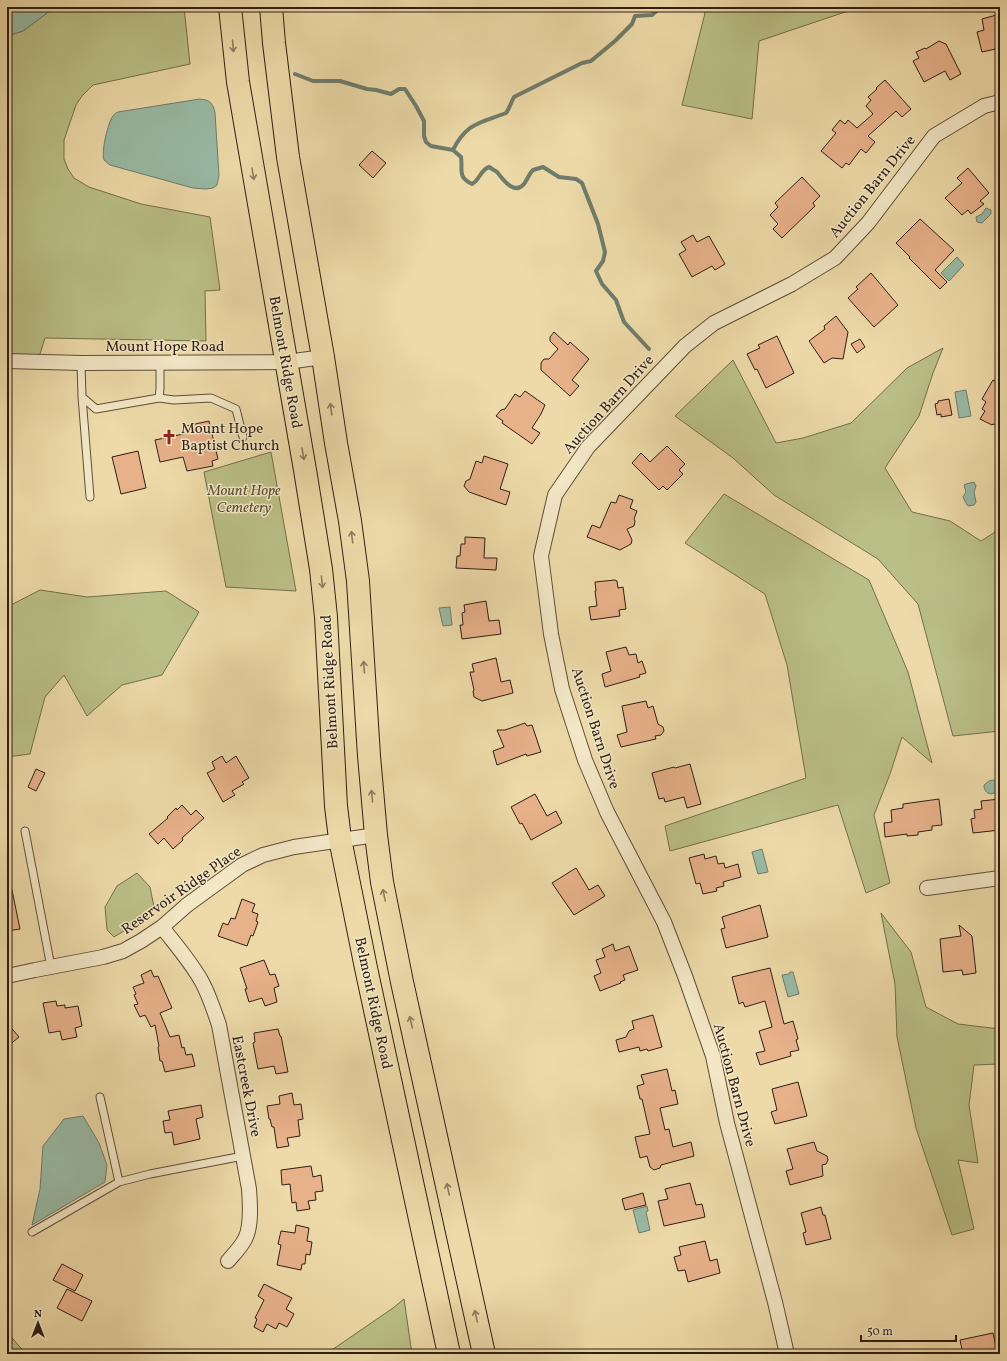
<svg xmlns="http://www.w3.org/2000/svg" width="1007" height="1361" viewBox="0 0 1007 1361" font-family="Vollkorn,serif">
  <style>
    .green { fill: #babf86; stroke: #746e4d }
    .water { fill: #99bba6; stroke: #6f7c6c }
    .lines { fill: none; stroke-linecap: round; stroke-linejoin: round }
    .stream { stroke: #6f7c6c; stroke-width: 4 }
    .building { fill: #e7b18a; stroke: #2f1e14 }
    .lane-casing { stroke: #5e4d39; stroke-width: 9 }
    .street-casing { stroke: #5e4d39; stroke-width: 16 }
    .primary-casing { stroke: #2f1e14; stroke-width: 24 }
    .lane { stroke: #f3e7c6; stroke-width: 7 }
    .street { stroke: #f3e7c6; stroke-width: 14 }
    .primary { stroke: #eddaa8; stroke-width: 22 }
    .oneway { stroke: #8e7c5e }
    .labels { text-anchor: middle; stroke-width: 3; stroke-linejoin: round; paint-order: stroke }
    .street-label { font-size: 15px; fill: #2f1e14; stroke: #f3e7c6 }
    .poi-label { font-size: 15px; fill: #2f1e14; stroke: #f3e7c6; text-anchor: start }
    .park-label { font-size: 15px; font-style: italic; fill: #594e36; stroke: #f3e7c6 }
  </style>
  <rect width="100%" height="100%" fill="#eddaa8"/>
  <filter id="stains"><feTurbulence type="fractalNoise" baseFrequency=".005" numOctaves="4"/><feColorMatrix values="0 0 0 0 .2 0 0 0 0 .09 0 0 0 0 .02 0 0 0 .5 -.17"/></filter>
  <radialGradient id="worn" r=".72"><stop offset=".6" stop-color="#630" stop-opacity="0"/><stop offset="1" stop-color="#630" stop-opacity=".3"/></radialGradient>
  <path class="green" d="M55,7H184L190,64L93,85L82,96L76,105L64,140V159L68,169L74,178L89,187L141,204L210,217L220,290L205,291L206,341L45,338L39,357L7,355V36L23,31Z
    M699,7H860L759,41L752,119L682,105L705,13Z
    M943,348L933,373L919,416L885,468L912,512L950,521L981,541L1000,529V731L953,736L918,604L878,559L774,495L733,458L675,416L733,360L776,443L803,438L851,423L907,368Z
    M271,452L296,591L226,587L204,472Z
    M724,494L869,580L908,672L932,763L902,737L890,774L874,815L890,883L866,893L838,805L670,851L665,826L806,778L787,665L765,594L685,543Z
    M40,590L87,597L166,591L199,612L162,675L122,685L87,716L64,675L45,697L30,754L7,757V607Z
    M137,873L150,887L154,907L139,922L114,937L107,930L105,907L117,886Z
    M881,913L911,952L926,1007L958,1024L1000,1029V1064L974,1065L969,1105L978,1163L958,1160L974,1229L952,1235L916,1128L897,1037L895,984Z
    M404,1299L412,1354H326L393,1308Z
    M7,1332L26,1354H7Z"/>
  <path class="water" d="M7,7H55L23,31L7,36Z
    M200,99C210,100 213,103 215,113L219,175L217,185L213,188L206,189L193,188L110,165L104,160C101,152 108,122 113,116C114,114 116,113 118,112Z
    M986,208L991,210V214L982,223L977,222L976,217L982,214Z
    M957,257L964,265L949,281L941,273Z
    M966,390L971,416L959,418L955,392Z
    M974,482L976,486L974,492L976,502L974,505L969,506L967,505L963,497L966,492L964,485L966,484Z
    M450,607L452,625L443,626L439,608Z
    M993,780L1000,781V791L991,794C986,793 984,790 984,785L989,781Z
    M762,849L768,872L758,874L752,852Z
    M790,972H793L799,994L788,997L782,975L789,974Z
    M83,1116L99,1143L107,1165L105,1182L32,1225L40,1189L43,1146L64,1119Z
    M647,1206L648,1211L646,1212L650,1230L639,1233L633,1210Z"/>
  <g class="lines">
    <path class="stream" d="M295,74L313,81H340L367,89L376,90L391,94L399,89H405L416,106L424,121V136L426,142L431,146L453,150L461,157C463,170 457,177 472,184C480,180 480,170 489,167C492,169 494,170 497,172C503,179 514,196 524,184C527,180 529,174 533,170L543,167L559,177L576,179L582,183L598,224L605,252L603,261L596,271L602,284L616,300L624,322L649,349
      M453,150C466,123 480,123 506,113C510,108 511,102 514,97L582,63L591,61L615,41L632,24L635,16L652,15L661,7"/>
  </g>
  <path class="building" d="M1000,14V48L982,52L977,32L984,30L982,19Z
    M939,41L946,44L961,74L950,80L945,71L924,82L913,61L919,58L916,52L925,48L926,49Z
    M885,80L911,109L902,117L896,111L868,136L875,142L866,153L861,149L849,165L846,163L842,168L821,151L836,133L832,130L840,120L845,124L848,120L857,128L873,114L866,106L871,100L868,97L877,89L876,88Z
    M372,151L386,163L373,178L359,165Z
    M968,168L989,193L980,201L984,204L971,214L968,210L962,215L945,198L962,183L957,178Z
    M802,177L820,196L813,203L815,206L782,238L773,229L778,224L770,215L778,207L775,203Z
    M920,219L954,250L935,270L947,282L940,289L909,258L910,257L896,243Z
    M693,235L697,242L709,236L725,264L715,270L712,266L692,277L679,254L686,250L681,242Z
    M871,273L898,305L874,327L848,298L858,289L856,287Z
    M836,316L848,332L843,359L832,358L824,363L809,341L825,329L824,326Z
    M554,332L568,345L570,342L589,359L572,380L579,386L570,396L541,370V363L544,359H549L558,349L550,341V337Z
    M777,336L794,373L766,388L757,369L755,370L747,354L760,348L758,345Z
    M860,339L865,347L857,353L851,344Z
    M993,380L1000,384V419L996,425L993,424L992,425L980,419L985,411L982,409L986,402L982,399Z
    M525,391L545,405L541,414L532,428L540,433L532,444L502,423L503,421L496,416L501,410L505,409L515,394L520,397Z
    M949,399L952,415L941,417V414L937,415L935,404L938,403V401Z
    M209,421L218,459L212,461L213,466L187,471L183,457L160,462L155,440L188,433L186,426Z
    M667,446L685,464L679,470L683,474L667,490L663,486L659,490L632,463L641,453L650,462Z
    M138,451L146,488L121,494L112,457Z
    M484,456L508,464L500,489L510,492L506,505L469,492L464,486L466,481L470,479L476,461L482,463Z
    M619,495L633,500L630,508L637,511L634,519L635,521L634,526L627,529L632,540L631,544L620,550L587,537L592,525L600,528L611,502L616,503Z
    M465,537L485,538L484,558H497L496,570L456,568L457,556H460L461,544H465Z
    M615,580L617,581L618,588L623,587L626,609L619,610L620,616L591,620L589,607L597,606L595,591H596L595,582Z
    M486,601L489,621L499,620L501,634L462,639L460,625H463L462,613L465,612L464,605Z
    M626,647L629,655L636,654L638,663L642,661L646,673L639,675L640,677L605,687L602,674L611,671L606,652Z
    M496,658L501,682L510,680L513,693L482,701L474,697L473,691L474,690L470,672H474L472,664Z
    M646,701L648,708L653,706L658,724L663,727L664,731L661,735L655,736L656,739L621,747L617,735L627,732L622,706Z
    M525,723L527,726L532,725L541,752L527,756L526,754L497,765L493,751L504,747L497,730H505Z
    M222,756L226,763L236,756L249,778L242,782L244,784L232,791L235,795L223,802L207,773L215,769L212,762Z
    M690,764L701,804L687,808L684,797L665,802L664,798L659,799L652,773L674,767L675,768Z
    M36,769L45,773L36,791L28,787Z
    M535,794L547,816L556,811L562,823L531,840L522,823L520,824L511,807Z
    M939,799L942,825L932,826V830L918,832V835L907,836V834L885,837L884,823L892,822L891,810L903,808V804Z
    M1000,799V830L973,833L971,819L975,818L974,810L982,809L981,801Z
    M182,805L191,815L196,810L204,818L182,838L183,840L173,849L164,838L158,844L149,834L168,818L167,817L176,808L177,810Z
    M704,854L705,859L716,856L718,864L724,863L725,868L738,864L741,877L723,882L724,886L716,888L717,891L703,894L700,883L696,884L689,858Z
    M576,868L589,890L598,885L605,896L574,915L552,883Z
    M12,890L20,929L7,931V891Z
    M242,899L255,904L252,912L258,914L256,921L258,922L253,936L251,935L247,946L218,936L223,923L228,925L231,918L235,919Z
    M760,905L768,937L726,948L721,929L725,928L722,917Z
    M959,925L972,936L976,973L963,975L962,970L943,972L940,939L961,936Z
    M613,944L615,951L629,946L638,970L623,975L625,980L620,982L621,983L600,991L594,976L601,973L596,960L605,957L602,949Z
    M264,960L270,975L275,974L279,986L274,988L277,1002L265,1006L262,998L249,1002L245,989H247L240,968Z
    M770,968L784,1024L793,1021L798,1039L796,1040L799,1050L790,1052L791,1056L760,1065L756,1053L765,1051L759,1031L772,1027L765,1001L745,1007L743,1002L739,1004L732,977Z
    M151,970L154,977L158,976L172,1008L160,1013L170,1037L179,1035L182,1048L184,1047L186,1055L192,1054L195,1066L165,1072L162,1061H160L158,1047L159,1046L155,1025L151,1027L145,1015L140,1017L134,1005L138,1004L134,995L136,994L133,987L144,983L141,975Z
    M56,1001L57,1006L65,1005V1008L78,1006L82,1026L75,1028L77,1037L62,1040L60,1031L49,1033L43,1003Z
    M653,1015L662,1047L648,1051L647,1049L640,1051L639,1047L619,1052L616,1040L626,1037L629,1031L634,1029L632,1021Z
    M7,1023L19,1037L7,1047Z
    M278,1029L280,1036H281L288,1072L276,1074L274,1066L258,1069L253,1043L255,1042L254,1033Z
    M667,1069L672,1091L675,1090L678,1104L660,1108L665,1130L669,1129L673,1147L691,1142L694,1156L661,1165L660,1168L654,1170L650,1167L647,1156L640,1158L635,1137L650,1134L642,1099H640L637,1086L644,1084L641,1075Z
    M798,1082L807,1116L775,1124L771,1112L777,1110L772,1089Z
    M292,1093L294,1105L301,1104L303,1119L298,1120L300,1136L287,1138L289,1146L277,1148L274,1127H272L270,1119H269L267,1106L280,1104L279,1096Z
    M201,1105L203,1117L196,1119L200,1139L174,1145L172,1132L165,1133L163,1121L170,1120L168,1111Z
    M814,1142L817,1151L827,1156L828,1160L826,1164L822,1165L823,1176L790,1185L786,1171L793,1169L787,1149Z
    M311,1166L313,1177L321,1175L323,1191L315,1192L316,1200L308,1201L310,1209L297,1211L296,1202L292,1203L290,1184L282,1185L281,1170Z
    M690,1183L696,1205L702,1204L705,1217L664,1226L658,1201L668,1199L665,1189Z
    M643,1193L646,1205L625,1210L622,1199Z
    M821,1207L823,1215H825L831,1239L806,1245L803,1233L806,1232L801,1213Z
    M296,1225L309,1228L307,1241L312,1242L310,1255L306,1254L305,1264H302L301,1270L277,1265L281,1245L278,1244L281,1231L295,1233Z
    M705,1241L710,1261L717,1259L720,1273L688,1282L685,1270L678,1271L674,1257L681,1255L679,1247Z
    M62,1264L83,1275L75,1291L53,1280Z
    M264,1284L292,1298L286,1309L294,1314L287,1327L279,1323L276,1329L267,1324L263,1332L254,1327L257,1319L255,1318L264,1300L258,1296Z
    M67,1289L92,1301L82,1321L57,1308Z
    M993,1333L998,1354H963L960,1340Z"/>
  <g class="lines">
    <g class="lane-casing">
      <path id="lane" d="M81,363L82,397L96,409L159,398L160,389V363
        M82,397L90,497
        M159,398L174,400L211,398L236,409L243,437
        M25,831L51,967
        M100,1097L119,1182
        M32,1232L119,1182L150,1174L243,1156"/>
    </g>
    <g class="street-casing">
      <path id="street" d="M7,361L81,363L287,362L323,357
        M927,888L1000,878
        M162,927C175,944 191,962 202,982C209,995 214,1010 219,1025L249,1189C250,1203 252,1226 245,1239C241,1247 234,1254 228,1261
        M7,976L35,970L103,957L123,951L141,941L162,927L187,905L242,865L263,855L294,847L376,835
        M787,1354L775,1302L727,1123L713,1056L685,976L664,922L607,812L585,760L562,689L551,634L541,556L555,495L588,447L685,346L714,323L792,284L835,258L868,223L934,136L984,106L1000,102"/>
    </g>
    <g class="primary-casing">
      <path id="primary" d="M230,7L238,82L305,470L321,569L326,617L336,806L340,839L366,968L449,1354
        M271,7L274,43L288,157L323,357L336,443L350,521L358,581L369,756L376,835L382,882L402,982L484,1354"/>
    </g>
    <use href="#lane" class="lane"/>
    <use href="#street" class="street"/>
    <use href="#primary" class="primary"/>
  </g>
  <defs><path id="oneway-shaft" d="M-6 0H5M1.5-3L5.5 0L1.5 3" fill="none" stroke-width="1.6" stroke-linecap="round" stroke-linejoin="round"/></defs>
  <g class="oneway">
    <use href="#oneway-shaft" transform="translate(233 46) rotate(85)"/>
    <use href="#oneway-shaft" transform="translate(253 174) rotate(80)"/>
    <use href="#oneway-shaft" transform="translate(331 409) rotate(-98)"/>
    <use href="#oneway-shaft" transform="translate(303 454) rotate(80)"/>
    <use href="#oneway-shaft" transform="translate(352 537) rotate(-97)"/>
    <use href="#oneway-shaft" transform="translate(322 582) rotate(84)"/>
    <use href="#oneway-shaft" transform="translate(364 667) rotate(-94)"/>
    <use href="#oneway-shaft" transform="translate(372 796) rotate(-95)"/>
    <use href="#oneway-shaft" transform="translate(384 895) rotate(-102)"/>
    <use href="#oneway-shaft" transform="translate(411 1022) rotate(-103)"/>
    <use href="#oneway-shaft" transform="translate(448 1189) rotate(-102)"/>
    <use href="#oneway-shaft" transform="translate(476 1316) rotate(-102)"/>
  </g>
  <defs>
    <g id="church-bare" transform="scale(1.2)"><path d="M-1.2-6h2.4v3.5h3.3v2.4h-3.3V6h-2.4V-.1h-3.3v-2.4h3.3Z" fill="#8f2418" stroke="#f3e7c6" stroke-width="2.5" paint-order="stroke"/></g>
  </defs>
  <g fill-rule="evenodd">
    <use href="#church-bare" x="169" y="437"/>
  </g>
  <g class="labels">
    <g class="street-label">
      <text transform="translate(872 186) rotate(-51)" y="5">Auction Barn Drive</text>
      <text x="165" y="351">Mount Hope Road</text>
      <text transform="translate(286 362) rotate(80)" y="5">Belmont Ridge Road</text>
      <text transform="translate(608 404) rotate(-48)" y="5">Auction Barn Drive</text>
      <text transform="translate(329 682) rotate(-93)" y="5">Belmont Ridge Road</text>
      <text transform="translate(596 728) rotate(72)" y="5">Auction Barn Drive</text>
      <text transform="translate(181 890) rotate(-35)" y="5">Reservoir Ridge Place</text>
      <text transform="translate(374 1003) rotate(78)" y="5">Belmont Ridge Road</text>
      <text transform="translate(735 1085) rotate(75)" y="5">Auction Barn Drive</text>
      <text transform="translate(247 1086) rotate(79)" y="5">Eastcreek Drive</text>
    </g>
    <g class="poi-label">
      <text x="181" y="433">Mount Hope<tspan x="181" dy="17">Baptist Church</tspan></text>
    </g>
    <g class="park-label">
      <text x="244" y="495">Mount Hope<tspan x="244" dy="17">Cemetery</tspan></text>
    </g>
  </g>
  <rect width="1007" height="1361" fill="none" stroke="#eddaa8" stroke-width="24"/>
  <rect x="8" y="8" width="991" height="1345" fill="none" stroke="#2f1e14" stroke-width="2"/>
  <rect x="12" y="12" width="983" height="1337" fill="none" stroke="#2f1e14"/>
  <g transform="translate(38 1323)" stroke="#f3e7c6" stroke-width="3" paint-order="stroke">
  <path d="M0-3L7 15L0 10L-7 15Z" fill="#2f1e14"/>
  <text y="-6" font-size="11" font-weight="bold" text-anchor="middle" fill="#2f1e14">N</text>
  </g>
  <path d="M861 1335v6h95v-6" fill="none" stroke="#2f1e14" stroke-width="2"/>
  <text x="867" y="1335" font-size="12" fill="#2f1e14" stroke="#f3e7c6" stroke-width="3" paint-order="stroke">50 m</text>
  <rect width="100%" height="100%" filter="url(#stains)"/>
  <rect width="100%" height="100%" fill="url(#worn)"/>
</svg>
